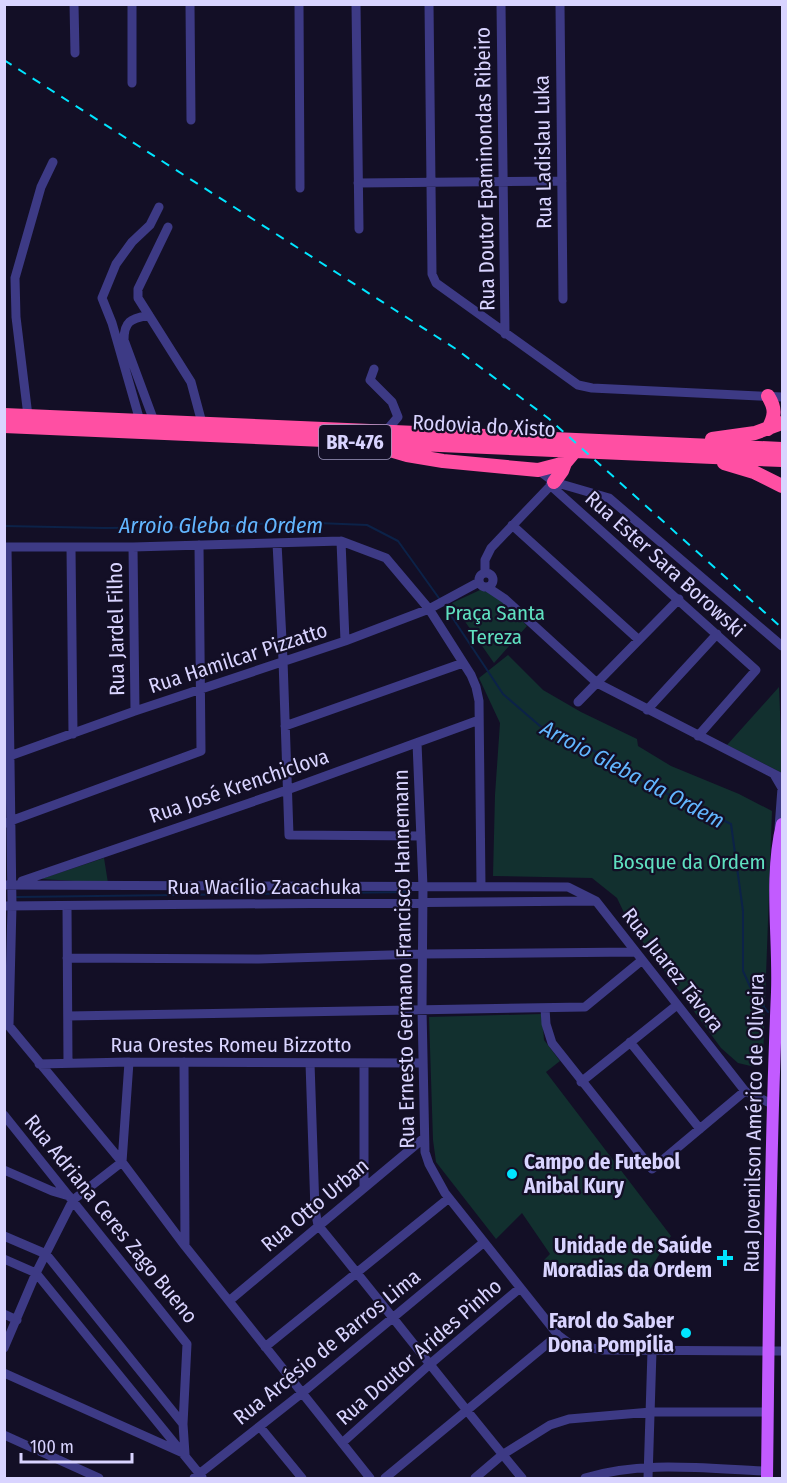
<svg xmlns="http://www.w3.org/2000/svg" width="787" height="1483" viewBox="0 0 787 1483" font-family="'Fira Sans Condensed',sans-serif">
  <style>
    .green { fill: #12302f }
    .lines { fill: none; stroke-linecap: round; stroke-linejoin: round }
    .stream { stroke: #0c2248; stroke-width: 2 }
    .minor { stroke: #3d3a85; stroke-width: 9 }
    .major { stroke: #c25bff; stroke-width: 12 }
    .highway { stroke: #ff4fa3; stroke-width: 14 }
    .rail { stroke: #00e5ff; stroke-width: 2; stroke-dasharray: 9 8; stroke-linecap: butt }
    .poi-dot { fill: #00e5ff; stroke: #130f26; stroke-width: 2 }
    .labels { text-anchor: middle; stroke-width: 4.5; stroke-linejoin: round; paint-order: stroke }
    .shield { fill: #130f26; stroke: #9e99be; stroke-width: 1.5 }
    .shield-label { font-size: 20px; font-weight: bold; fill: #d9d4ff }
    .street-label { font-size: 21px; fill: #d9d4ff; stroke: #130f26 }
    .park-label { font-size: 21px; fill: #5fe0c0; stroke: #130f26 }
    .poi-label { font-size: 21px; font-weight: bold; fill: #d9d4ff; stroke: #130f26; text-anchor: end }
    .water-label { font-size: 22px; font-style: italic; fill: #62b6ff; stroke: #130f26 }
  </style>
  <rect width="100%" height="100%" fill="#130f26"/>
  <path class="green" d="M480,590C500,593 514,612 527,626L494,663L452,603Z
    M508,655L543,690L581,712L637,739L638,746L671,766L739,794L772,811L763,1058L755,1067L738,1063L721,1048L629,923L617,898L592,878L493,876L495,795L500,723L479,678Z
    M779,687L782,761V773L727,745Z
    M104,858L108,883L41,879Z
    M542,1014L544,1040L560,1061L546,1072L671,1236L647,1274L551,1268L544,1260L550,1254L522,1213L496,1239L436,1162L433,1140L429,1017Z"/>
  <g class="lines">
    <path class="stream" d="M4,526L105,528L210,527L293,522L367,525L398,541L441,601
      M444,605L503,694L540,726L609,758L649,785L731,824L743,911V971L753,993L768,1012
      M17,897L410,892"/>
    <path class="minor" d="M74,4L75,53
      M132,4V83
      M190,4L191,120
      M299,4L300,188
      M356,4L359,229
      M429,4L432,274L436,283L578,385L592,388L782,397
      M501,4L505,334
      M560,4L563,299
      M358,183L562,181
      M168,227L138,289V298L191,382L202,423
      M149,315C132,319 124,320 124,340L154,421
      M374,369L370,380L392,402L398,417L386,431
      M28,416L16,317L15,278L41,187L53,162
      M140,421L112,323L102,298L116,264L132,242L150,225L159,207
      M538,470L554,482L609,498L782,646
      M550,485L756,670L698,736
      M512,525L639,640
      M341,541L345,641
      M277,543L283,660L289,835L421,836
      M4,547H133L341,541L386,558L429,609L471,675L476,687L479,701L481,886
      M7,547L12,906L9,1025
      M133,547L135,711
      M71,548L73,734
      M485,572V560L491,548L554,482
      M479 580a7 7 0 1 1 14 0a7 7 0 1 1-14 0Z
      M487,587L505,599L597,683L782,778
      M578,702L679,599
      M647,710L717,634
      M285,726L463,663
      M417,743L423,887L422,1009L425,1152L429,1164L445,1193L558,1335L570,1344L603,1350L782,1351
      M4,758L135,711L345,641L429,609L479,582
      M775,776L782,788L779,828
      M5,823L201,751L199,545
      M22,881L287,790L479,720
      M4,885L568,887L596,901L745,1091L772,1104
      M4,906L594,901
      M67,906L68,1063
      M67,958L259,959L422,954L635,952
      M545,1008L546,1024L552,1043L652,1169L745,1091
      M68,1016L585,1007L641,961
      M4,1020L122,1162L185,1246L370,1478
      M630,1042L700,1129
      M184,1062L185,1246
      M310,1063L315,1210L318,1225C387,1309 453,1395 522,1478
      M39,1064L129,1062L423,1063
      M581,1082L677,1005
      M4,1115L187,1344L183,1424L185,1454L4,1373
      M4,1170L52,1191L69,1196
      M364,1186V1064
      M4,1236L46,1254L183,1424
      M4,1259L36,1273L202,1477
      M229,1301L424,1138
      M4,1314L17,1320
      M265,1347L449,1198
      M4,1348L36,1273L73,1200L122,1162L129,1062
      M260,1427L302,1478
      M4,1435L99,1478
      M342,1443L429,1365L520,1288
      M194,1478L302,1393L483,1243
      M385,1478L558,1335
      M475,1478L502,1455L550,1425L569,1419L651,1412H767
      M585,1478C643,1460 707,1469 767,1471
      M648,1478L652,1351"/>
    <path class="major" d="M767,1478C769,1316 770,1154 777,992C779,937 769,879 782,824"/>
    <path class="highway" d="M768,396C776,409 775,416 768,429
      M4,415L782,449
      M4,426L782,460
      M712,439L755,433L782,423
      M383,448L407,455L443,461L538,470L565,463L575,451
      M724,463L754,472L782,486
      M554,482L562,471L565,463"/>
    <path class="rail" d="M4,60L456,349L548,418L782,628"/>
  </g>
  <g class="poi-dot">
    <circle cx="512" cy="1174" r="6"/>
    <path d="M722 1249h6v6h6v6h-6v6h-6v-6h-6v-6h6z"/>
    <circle cx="686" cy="1333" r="6"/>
  </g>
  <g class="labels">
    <rect class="shield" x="319" y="425" width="72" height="34" rx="4.5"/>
    <g class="shield-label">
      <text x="355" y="449">BR-476</text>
    </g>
    <g class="street-label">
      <text transform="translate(543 152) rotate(-91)" y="7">Rua Ladislau Luka</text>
      <text transform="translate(485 169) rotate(-91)" y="7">Rua Doutor Epaminondas Ribeiro</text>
      <text transform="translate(484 426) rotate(3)" y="7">Rodovia do Xisto</text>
      <text transform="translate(665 564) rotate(42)" y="7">Rua Ester Sara Borowski</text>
      <text transform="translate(116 629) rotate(-91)" y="7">Rua Jardel Filho</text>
      <text transform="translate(238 658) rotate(-18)" y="7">Rua Hamilcar Pizzatto</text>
      <text transform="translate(239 786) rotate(-19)" y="7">Rua José Krenchiclova</text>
      <text x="264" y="894">Rua Wacílio Zacachuka</text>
      <text transform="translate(404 959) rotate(-91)" y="7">Rua Ernesto Germano Francisco Hannemann</text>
      <text transform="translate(673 970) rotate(52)" y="7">Rua Juarez Távora</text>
      <text x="231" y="1052">Rua Orestes Romeu Bizzotto</text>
      <text transform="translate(754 1123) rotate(-89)" y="7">Rua Jovenilson Américo de Oliveira</text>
      <text transform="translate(315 1205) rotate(-40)" y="7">Rua Otto Urban</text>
      <text transform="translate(111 1219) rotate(51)" y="7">Rua Adriana Ceres Zago Bueno</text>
      <text transform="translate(327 1347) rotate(-39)" y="7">Rua Arcésio de Barros Lima</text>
      <text transform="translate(419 1352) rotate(-41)" y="7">Rua Doutor Arides Pinho</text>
    </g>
    <g class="park-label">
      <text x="495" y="620">Praça Santa<tspan x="495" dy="24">Tereza</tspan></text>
      <text x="689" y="869">Bosque da Ordem</text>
    </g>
    <g class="poi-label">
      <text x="524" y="1169" text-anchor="start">Campo de Futebol<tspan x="524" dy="24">Anibal Kury</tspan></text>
      <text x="712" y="1253">Unidade de Saúde<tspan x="712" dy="24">Moradias da Ordem</tspan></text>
      <text x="674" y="1328">Farol do Saber<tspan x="674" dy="24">Dona Pompília</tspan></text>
    </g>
    <g class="water-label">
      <text x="221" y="533">Arroio Gleba da Ordem</text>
      <text transform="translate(633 774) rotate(28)" y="8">Arroio Gleba da Ordem</text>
    </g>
  </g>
  <rect width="787" height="1483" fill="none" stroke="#d9d4ff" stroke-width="12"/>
  <path d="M21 1453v9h111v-9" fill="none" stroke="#d9d4ff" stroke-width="3"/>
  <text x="30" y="1453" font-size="18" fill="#d9d4ff" stroke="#130f26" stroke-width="4.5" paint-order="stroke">100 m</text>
</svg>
